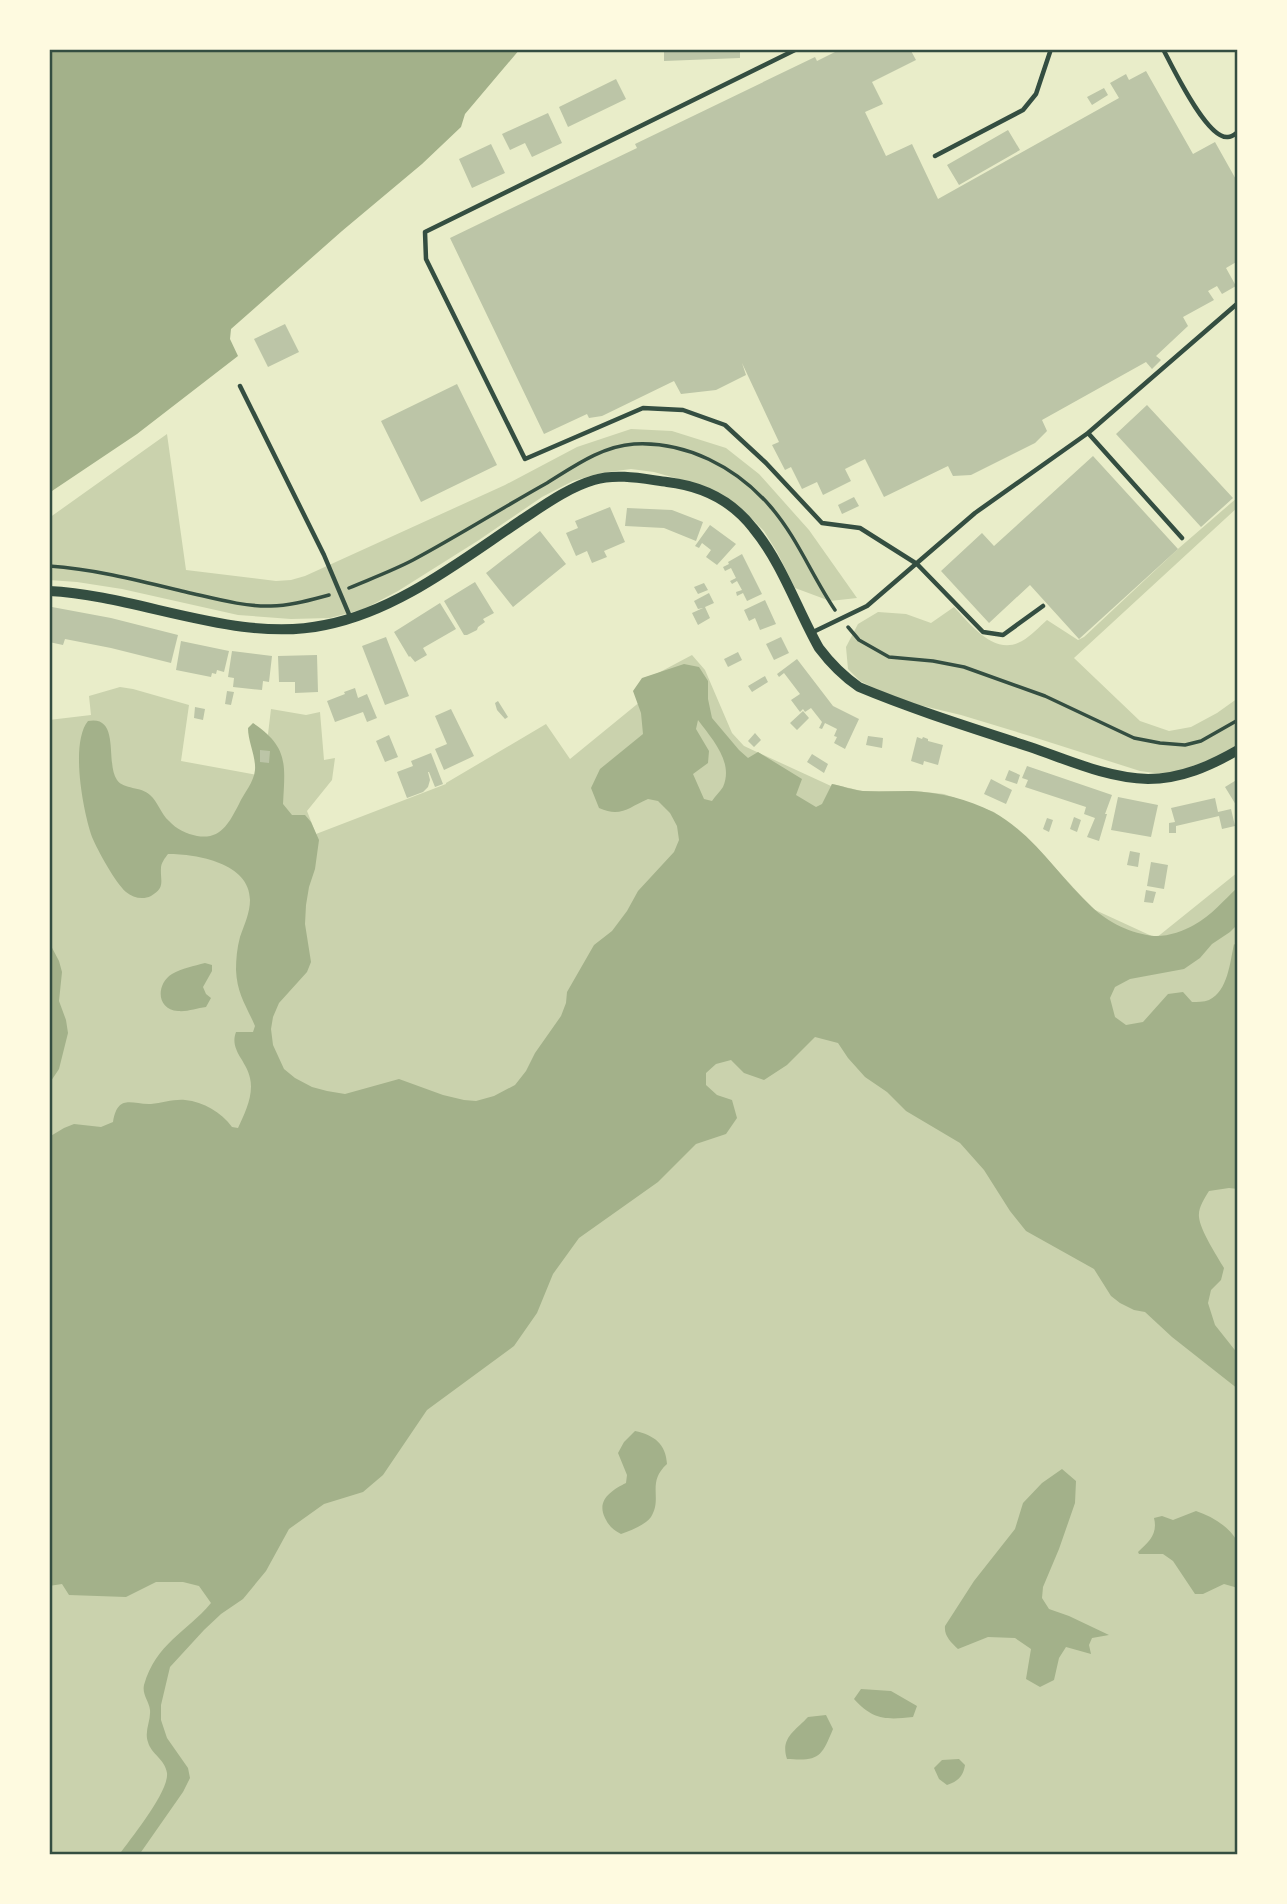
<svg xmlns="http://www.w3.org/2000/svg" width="1287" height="1904" viewBox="0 0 1287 1904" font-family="Lato,sans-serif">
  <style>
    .green { fill: #cad2ad }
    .water { fill: #a3b18a; fill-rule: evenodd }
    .building { fill: #bcc5a7 }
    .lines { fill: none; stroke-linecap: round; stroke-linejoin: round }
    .path { stroke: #344e41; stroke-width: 3.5 }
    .service { stroke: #344e41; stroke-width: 4.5 }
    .tertiary { stroke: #344e41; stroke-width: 10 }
    .neatline { fill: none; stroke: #344e41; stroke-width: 2.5 }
  </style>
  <rect width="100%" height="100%" fill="#e9edc9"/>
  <path class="green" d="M631,429L672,431L726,448L759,474L809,530L857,598L830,601L795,588L777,552L764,531L743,510L693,483L654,472L631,469L601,473L573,481L542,497L479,540L398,591L364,609L330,618L291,619L238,615L122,589L77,582L49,580V518L167,434L186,570L276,581L291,580L305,576L505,485L577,447Z
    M1238,497V507L1074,658L1140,721L1169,731L1191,727L1217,713L1238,698V745L1222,755L1169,775L1140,771L1030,736L961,715L915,704L880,691L860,681L848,669L846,647L858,624L878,612L906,614L931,623L954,607C970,624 995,657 1022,641C1031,636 1039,627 1047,620L1078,640L1084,637L1179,548Z
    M692,655L705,670L732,733L744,746L831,786L832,784L862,791H915L944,794L994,812L1011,825L1037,848L1093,909L1156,938L1238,872V1855H49V720L91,715L89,696L120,687L133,689L189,705L181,761L263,776L271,709L306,715L320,712L324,760L335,758L332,780L307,811L316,834L446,784V783L546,724L570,759L652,692L645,680Z"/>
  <path class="water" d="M49,49H520L465,114L461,127L422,164L342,231L231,329L230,339L238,356L137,434L49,493Z
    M684,664L699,667L708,681V699L712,718L739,750L748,758L758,752L802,779L796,795L816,807L822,804L832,784C842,786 853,790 863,791C879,792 895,791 911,791C939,792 968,799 993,812C1034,834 1059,877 1092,907C1107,922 1132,934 1154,936C1166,937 1184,931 1194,925C1211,916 1224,900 1238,887V924L1230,932L1212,944L1200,958L1184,969L1130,979L1115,987L1110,998L1115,1017L1126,1025L1143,1022L1168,994L1183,992L1192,1002C1197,1002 1204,1002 1209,1000C1228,991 1230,962 1234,944L1238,947V1189L1229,1188L1209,1191C1204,1199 1198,1208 1199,1217C1200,1230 1217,1256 1224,1268L1221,1280L1211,1290L1208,1303L1215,1325L1238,1354V1389L1172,1337L1145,1312L1134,1310L1120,1303L1111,1296L1094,1269L1026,1231L1010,1211L984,1170L960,1143L906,1111L887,1092L865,1077L848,1058L838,1043L815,1037L787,1065L764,1080L744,1073L731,1060L716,1064L706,1073V1085L717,1095L732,1100L737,1118L726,1134L696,1144L658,1182L579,1238L553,1274L537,1313L514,1346L427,1410L383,1475L363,1492L324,1504L289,1529L266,1571L243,1599L221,1614L204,1630L170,1667L161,1705V1720L167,1738L188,1768L190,1778L183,1792L139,1855H119C131,1838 169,1792 167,1773C165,1759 151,1754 148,1742C144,1731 151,1721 150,1710C149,1701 142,1695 144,1685C156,1643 186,1633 211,1603L199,1586L183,1582H156L126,1597L69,1595L62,1584L49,1586V1137L64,1128L74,1124L101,1127L113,1122C118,1093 132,1105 151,1104C162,1103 174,1099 185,1100C204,1102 221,1112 232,1127L238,1128C245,1113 254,1095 250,1078C247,1061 229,1050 236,1032H253L255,1026C246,1005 237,994 236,970C236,959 237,948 240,937C244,925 250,913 250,900C250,863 197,854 168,854C165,858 161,863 161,868C160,880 166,888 151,896C143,900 133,898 126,892C115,882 98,851 92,837C83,811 70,743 88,721C121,715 105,763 117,780C124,790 141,786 150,795C158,802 161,814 169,821C176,829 187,834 197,836C221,840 229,823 239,804C244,793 254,782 255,770C256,756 248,742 248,728L253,723C289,747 285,765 283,804L292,815H305L311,822L319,840L315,869L309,887L306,905L305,924L311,962L307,972L279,1003L273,1017L271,1029L273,1045L284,1069L295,1078L312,1087L327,1091L345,1094L399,1079L443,1095L464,1100L476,1101L494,1096L515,1085L526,1071L535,1053L561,1016L566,1003L567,992L594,945L612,931L627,911L638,891L674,852L679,840L677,826L670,813L658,801L648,799C629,807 621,818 599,808L591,788L600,769L643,734L641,713L633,691L642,678ZM698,720C712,739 734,762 723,787C720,792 715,796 712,801L704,799L693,774L708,763L709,751L696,729Z
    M49,942L59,961L62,972L59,1001L66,1020L68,1033L59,1069L49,1084Z
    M205,963L212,965V971L203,987L206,994L211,998L206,1007C197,1008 187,1012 178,1011C156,1009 156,984 172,974C182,968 194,966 205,963Z
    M635,1431C654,1435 666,1444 667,1464C646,1483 663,1498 651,1517C644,1526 631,1530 621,1534C613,1530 609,1526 605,1518C596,1500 612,1490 626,1483L627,1475L618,1453L624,1442Z
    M1062,1469L1076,1481L1075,1503L1059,1549L1043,1587L1042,1598L1049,1609L1069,1616L1109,1635L1092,1638L1089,1645L1091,1654L1066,1647L1059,1658L1054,1680L1040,1687L1026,1679L1031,1649L1015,1638L988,1637L958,1649C951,1642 944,1636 945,1626L974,1581L1015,1529L1023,1503L1042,1483Z
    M1196,1511C1211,1516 1229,1526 1237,1541C1241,1550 1238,1577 1238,1588L1224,1584L1203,1594H1195L1173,1561L1163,1554H1139L1138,1552C1149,1542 1158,1534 1154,1518L1162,1516L1173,1520Z
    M861,1689L891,1691L917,1706L913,1717C886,1720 873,1720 854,1699Z
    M826,1715L833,1729C821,1758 819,1761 787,1759C780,1738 795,1731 808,1717Z
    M959,1759L965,1765C963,1777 958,1781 947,1785L939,1779L934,1768L942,1760Z"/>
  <path class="building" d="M664,49H740V58L664,61Z
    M841,49H910L916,60L872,82L883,104L865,112L886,156L912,144L938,199L1119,98L1110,83L1126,74L1129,80L1146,71L1193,154L1215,142L1238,183V261L1226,268L1236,286L1222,294L1217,286L1208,291L1214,300L1183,317L1188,326L1156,356L1161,360L1152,369L1146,362L1042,420L1047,431L1035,443L971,475L953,476L948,466L884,497L865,459L845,469L851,481L823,495L817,482L802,489L791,467L785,470L772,445L779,442L742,363L746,375L716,390L681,394L674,381L602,416L589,418L587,414L544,434L450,238L637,148L635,144L815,57L817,61Z
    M616,79L626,99L568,127L559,107Z
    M1104,88L1108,95L1092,105L1087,97Z
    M548,113L562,143L532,157L525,143L510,150L502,134Z
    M1008,130L1020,150L959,185L947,165Z
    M491,144L505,173L472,188L459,159Z
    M285,324L299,352L268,367L254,339Z
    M457,384L497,465L421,502L381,421Z
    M1147,405L1233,498L1201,527L1116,434Z
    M1093,456L1178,549L1079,639L1030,585L989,623L941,571L982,533L994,546Z
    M854,497L859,506L842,514L838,505Z
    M610,507L625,542L604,551L607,557L592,563L587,551L576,556L566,533L578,528L575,521Z
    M627,508L672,510L703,522L696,541L664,528L625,526Z
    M710,525L736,544L717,565L706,557L711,550L702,543L699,548L695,546Z
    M540,531L566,564L513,607L486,573Z
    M742,554L762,594L747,601L743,593L737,596L736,592L742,590L737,581L732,584L730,581L736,578L731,568L725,571L723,567L729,564L728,562Z
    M475,582L494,613L483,619L485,622L478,627L477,630L467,635H464L444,601Z
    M704,583L708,590L698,594L694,587Z
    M709,593L714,603L705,607L710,618L698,625L692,613L703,608L698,609L694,601Z
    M765,600L776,624L760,630L755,618L749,621L744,610Z
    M440,603L456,629L423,648L427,655L415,662L410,656L409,657L394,632Z
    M52,607L111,618L178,635L171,663L111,648L65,639L63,645L49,642V622Z
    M386,637L409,696L385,705L362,646Z
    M781,637L789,653L774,660L766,644Z
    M181,641L229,651L224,672L217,670L216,674L212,673L211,677L176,670Z
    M232,651L272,656L269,682L263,681L262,690L233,687L234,678L228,677Z
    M738,652L742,660L728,667L724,659Z
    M317,655L318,692L295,693V682H279L278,656Z
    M797,659L833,706L859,719L845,749L834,743L837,737L834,736L837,729L825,723L822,729L819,728L822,722L811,708L805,712L803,709L800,712L791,700L800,694L784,673L779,677L777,674Z
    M765,676L768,682L752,692L748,686Z
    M355,688L358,698L367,694L377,718L367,722L363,712L335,722L327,701L345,694L344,692Z
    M227,691L234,692L231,705L225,704Z
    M498,701L508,717L505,719L497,710L495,703Z
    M195,707L205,709L203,720L194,718Z
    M451,709L474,756L444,770L435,749L447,744L435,716Z
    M803,711L809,718L797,730L790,723Z
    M755,733L761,740L754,747L748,741Z
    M389,735L398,757L385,762L376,741Z
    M868,736L883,738L882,748L866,745Z
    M917,737L922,739L923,737L928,739V741L943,745L938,765L924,761L923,765L911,761Z
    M260,750L270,751L269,763L260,762Z
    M431,753L443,784L435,787L429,772H428L430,780L428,787L423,792L407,798L397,772L413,766L411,761Z
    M812,754L828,764L824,773L807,762Z
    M1027,766L1112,795L1105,814H1107L1099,841L1087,837L1095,818L1084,814L1086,807L1025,787L1028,780L1022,778Z
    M1009,770L1020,775L1017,784L1005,780Z
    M991,779L1012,790L1006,804L984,794Z
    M1238,779V803L1236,805L1225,787Z
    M1118,797L1158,805L1151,837L1111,830Z
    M1215,798L1218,812L1231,809L1235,826L1222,829L1219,816L1176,826V833H1169V823L1175,822L1171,808Z
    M1074,817L1081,820L1077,832L1070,829Z
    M1047,818L1053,820L1049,832L1043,829Z
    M1130,851L1140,853L1138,867L1127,865Z
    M1151,862L1168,865L1164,889L1147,886Z
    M1146,890L1156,892L1153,903L1144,902Z"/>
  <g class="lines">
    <path class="path" d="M49,566C95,569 141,581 186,592C213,598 244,607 271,606C290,606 310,600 329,595
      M349,588C370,579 392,571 413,560C458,536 502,508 547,483C573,467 602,446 634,444C686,441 736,467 770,506C797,537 812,576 835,610
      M848,627L859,640L889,657L933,661L964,667L1045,696L1134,738L1160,743L1185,745L1201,741L1238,720"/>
    <path class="service" d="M797,49L425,232L426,259L525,459L643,408L683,410L725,425L766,463L822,523L860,528L917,564L983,632L1003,635L1043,606
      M1163,49C1172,66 1207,140 1228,137C1232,137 1235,134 1238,132
      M935,156L1023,110L1036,94L1051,49
      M240,386L324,555L351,619
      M1088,433L1182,538
      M811,633L867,606L975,513L1088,433L1238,303"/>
    <path class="tertiary" d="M49,591C138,595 237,644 325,625C397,611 460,561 520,521C543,506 567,488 594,480C617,473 644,479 667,482C702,486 732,501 753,528C782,563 797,609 819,648C831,664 843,676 859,687C914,710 972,728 1030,747C1068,760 1107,778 1148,779C1181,779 1210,766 1238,750"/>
  </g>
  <rect width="1287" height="1904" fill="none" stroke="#fefae0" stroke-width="102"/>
  <rect x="51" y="51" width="1185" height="1802" class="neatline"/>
</svg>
